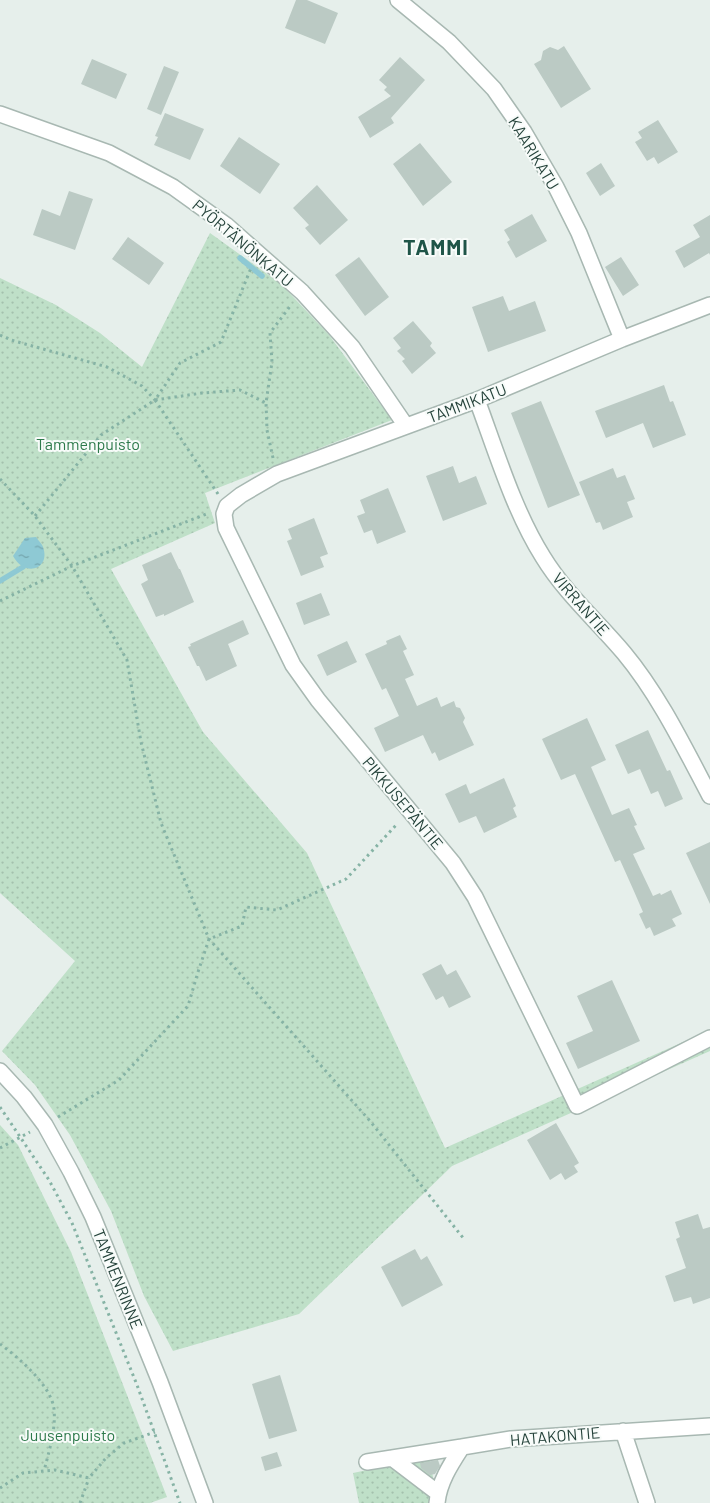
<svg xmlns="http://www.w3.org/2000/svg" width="710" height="1503" viewBox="0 0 710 1503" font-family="Barlow,sans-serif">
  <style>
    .park { fill: url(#park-dots) }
    .water { fill: url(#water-ripples) }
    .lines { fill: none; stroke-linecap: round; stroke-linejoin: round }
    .stream { stroke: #8ec9d4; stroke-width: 5.5 }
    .building { fill: #bbcac4 }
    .minor-casing { stroke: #a8b8b2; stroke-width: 18 }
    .path { stroke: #86b3a5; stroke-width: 3; stroke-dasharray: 2.5 4; stroke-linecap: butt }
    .minor { stroke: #fff; stroke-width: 15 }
    .labels { text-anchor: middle; stroke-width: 4; stroke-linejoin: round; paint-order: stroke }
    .street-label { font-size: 16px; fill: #24423a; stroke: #f7fbf9 }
    .park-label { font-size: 16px; fill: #2d7a4b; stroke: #f7fbf9 }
    .district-label { font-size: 21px; font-weight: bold; letter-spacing: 1px; fill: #1f5548; stroke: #f7fbf9 }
  </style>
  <defs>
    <pattern id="park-dots" width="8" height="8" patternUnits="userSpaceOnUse" patternTransform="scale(1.25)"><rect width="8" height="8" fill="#bfe0c8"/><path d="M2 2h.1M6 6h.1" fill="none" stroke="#a4c1ad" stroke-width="1.8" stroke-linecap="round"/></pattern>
    <pattern id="water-ripples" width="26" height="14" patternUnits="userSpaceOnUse" patternTransform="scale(1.25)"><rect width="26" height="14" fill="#8ec9d4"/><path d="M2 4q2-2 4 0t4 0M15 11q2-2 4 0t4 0" fill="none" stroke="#74a5ad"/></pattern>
  </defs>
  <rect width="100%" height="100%" fill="#e6efeb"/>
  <path class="park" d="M210,233L281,284L329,335L392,420L205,493L215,523L111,569L203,732L307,853L445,1148L710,1030V1051L452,1166L299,1314L173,1351L144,1296L111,1211L70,1135L35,1085L2,1051L75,961L0,893V278L56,305L100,333L142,367Z
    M0,1125L18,1145L71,1252L167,1497L150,1503H0Z
    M429,1457L434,1482L431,1503H359L353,1473Z"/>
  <path class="water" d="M36,537C38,540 42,544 43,547C51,569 25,578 13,556L25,538Z"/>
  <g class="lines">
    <path class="stream" d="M240,258L262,276
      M0,581L23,567"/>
  </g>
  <path class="building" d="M296,0H307L338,13L325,44L285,28Z
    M564,46L591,89L561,108L534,64L541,60L543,51L550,47L558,50Z
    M400,57L425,80L391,118L394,123L370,138L358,117L391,96L384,90L387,87L379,80Z
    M92,59L127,74L116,99L81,84Z
    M164,66L179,72L161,115L147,109Z
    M165,113L204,129L190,160L154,145L158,137L155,136Z
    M658,120L678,152L658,164L654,157L647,161L635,142L642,138L638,132Z
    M239,137L280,164L260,194L220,166Z
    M420,143L452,182L423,206L393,164Z
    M601,163L615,186L600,196L586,173Z
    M317,185L348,220L320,245L305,228L309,225L293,208Z
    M69,191L93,199L75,250L33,235L42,209L60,216Z
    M532,214L547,241L516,258L507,242L510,240L504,230Z
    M710,215V255L709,253L684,268L675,251L700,237L693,225Z
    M128,237L164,263L149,285L112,259Z
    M359,257L389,297L365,316L335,275Z
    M621,257L639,285L623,296L605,267Z
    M503,296L509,311L535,301L546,331L488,352L472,307Z
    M413,321L432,343L430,346L436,353L412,374L402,361L405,359L397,351L401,348L393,338Z
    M664,385L670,402L673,401L686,435L653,448L643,423L606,438L595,411Z
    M541,401L580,495L548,508L511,413Z
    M453,466L459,483L476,476L487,504L443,521L426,476Z
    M613,468L617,478L625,475L635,499L627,502L633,517L603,530L600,522L596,523L579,482Z
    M388,488L406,532L377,544L372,530L364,533L357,516L365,513L360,500Z
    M314,518L328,554L320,557L324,567L301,576L287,541L292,539L288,529Z
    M171,552L179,569H180L194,602L164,616V614L156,617L141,584L148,580L142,565Z
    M321,593L330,615L304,625L296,603Z
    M243,620L249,634L228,644L237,666L206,681L199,666H197L188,647L191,646L190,644Z
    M400,635L407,649L403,651L414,675L405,679L417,706L437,697L441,707L454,701L456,707L460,708L465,718L463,722L474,745L439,761L435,752L432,754L423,735L385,752L374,728L399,716L386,688L382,690L365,654L387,644L386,641Z
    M347,641L357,662L327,676L317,655Z
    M587,718L606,760L591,767L612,815L629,808L637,825L634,826L645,849L633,854L653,896L660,893L661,895L671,890L682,914L672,919L676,926L654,936L650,927L646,929L639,914L643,912L633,889L620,860L615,862L575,774L561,780L542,739Z
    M648,730L667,771L670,770L683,799L665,807L658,791L651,794L640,769L628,774L615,745Z
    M504,778L516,806L513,808L517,817L484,833L476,816L459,823L445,794L466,784L470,794Z
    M710,842V904L686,853Z
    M441,964L447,975L456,970L471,997L449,1008L443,996L436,1000L422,974Z
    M612,980L640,1041L578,1069L566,1043L593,1031L577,996Z
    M556,1123L579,1163L574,1166L578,1172L565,1180L561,1173L550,1180L527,1140Z
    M698,1214L703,1229L710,1227V1298L693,1304L691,1297L674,1302L665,1276L686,1268L676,1239L680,1237L675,1222Z
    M415,1249L421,1260L427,1256L443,1285L402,1307L381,1267Z
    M280,1375L297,1431L269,1439L252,1384Z
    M277,1452L282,1466L265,1471L261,1457Z
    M438,1460L440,1466L435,1474L430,1475L421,1468L420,1463Z"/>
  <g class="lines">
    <g class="minor-casing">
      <path id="minor" d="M398,0L449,42L494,89L524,132L556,187L579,233L622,339
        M0,114L109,153L173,187L226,225L302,292L352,347L406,426
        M710,305L622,339L477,400L277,474L241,495L227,506L224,514L226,528L293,665L318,700L453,863L475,897L577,1106L710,1038
        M477,400C496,451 514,511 543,557C565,593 597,621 624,653C659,695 684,747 710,796
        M0,1071L24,1097L45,1125L71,1172L93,1217L160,1382L205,1503
        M623,1431L647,1503
        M392,1458L438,1493
        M367,1462L462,1447
        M437,1503C439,1482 451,1464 462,1447L511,1439L710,1426"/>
    </g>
    <path class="path" d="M0,335L11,340L107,367L142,386L155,400
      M273,458L267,430L266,403L272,362L270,333L291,305
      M0,479L35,516L72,566L127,660L141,742L161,823L209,939L370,1121L464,1239
      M218,494L155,400L180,363L221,342L251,268
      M35,516L101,435L155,400L202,393L240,390L266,403
      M0,601L72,566L209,513
      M0,1107L49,1180L72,1223L137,1385L180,1503
      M58,1117L119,1080L188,1006L198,972L209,939L242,926L246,907L277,910L346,879L398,823
      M0,1148L30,1132
      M0,1344C19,1358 51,1385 54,1409C56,1430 49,1451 44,1471
      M0,1488L23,1473L55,1470L89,1478L106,1458L124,1443L155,1432
      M80,1503L89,1478"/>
    <use href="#minor" class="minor"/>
  </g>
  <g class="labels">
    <g class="street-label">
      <text transform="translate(534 153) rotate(59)" y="6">KAARIKATU</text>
      <text transform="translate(243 243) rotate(40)" y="6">PYÖRTÄNÖNKATU</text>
      <text transform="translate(467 403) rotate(-21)" y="6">TAMMIKATU</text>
      <text transform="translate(581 604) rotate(49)" y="6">VIRRANTIE</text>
      <text transform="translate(403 803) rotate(50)" y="6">PIKKUSEPÄNTIE</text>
      <text transform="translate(118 1279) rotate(68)" y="6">TAMMENRINNE</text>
      <text transform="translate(555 1436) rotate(-5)" y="6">HATAKONTIE</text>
    </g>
    <g class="park-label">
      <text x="88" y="450">Tammenpuisto</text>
      <text x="68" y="1441">Juusenpuisto</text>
    </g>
    <g class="district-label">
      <text x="436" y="255">TAMMI</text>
    </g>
  </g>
</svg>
